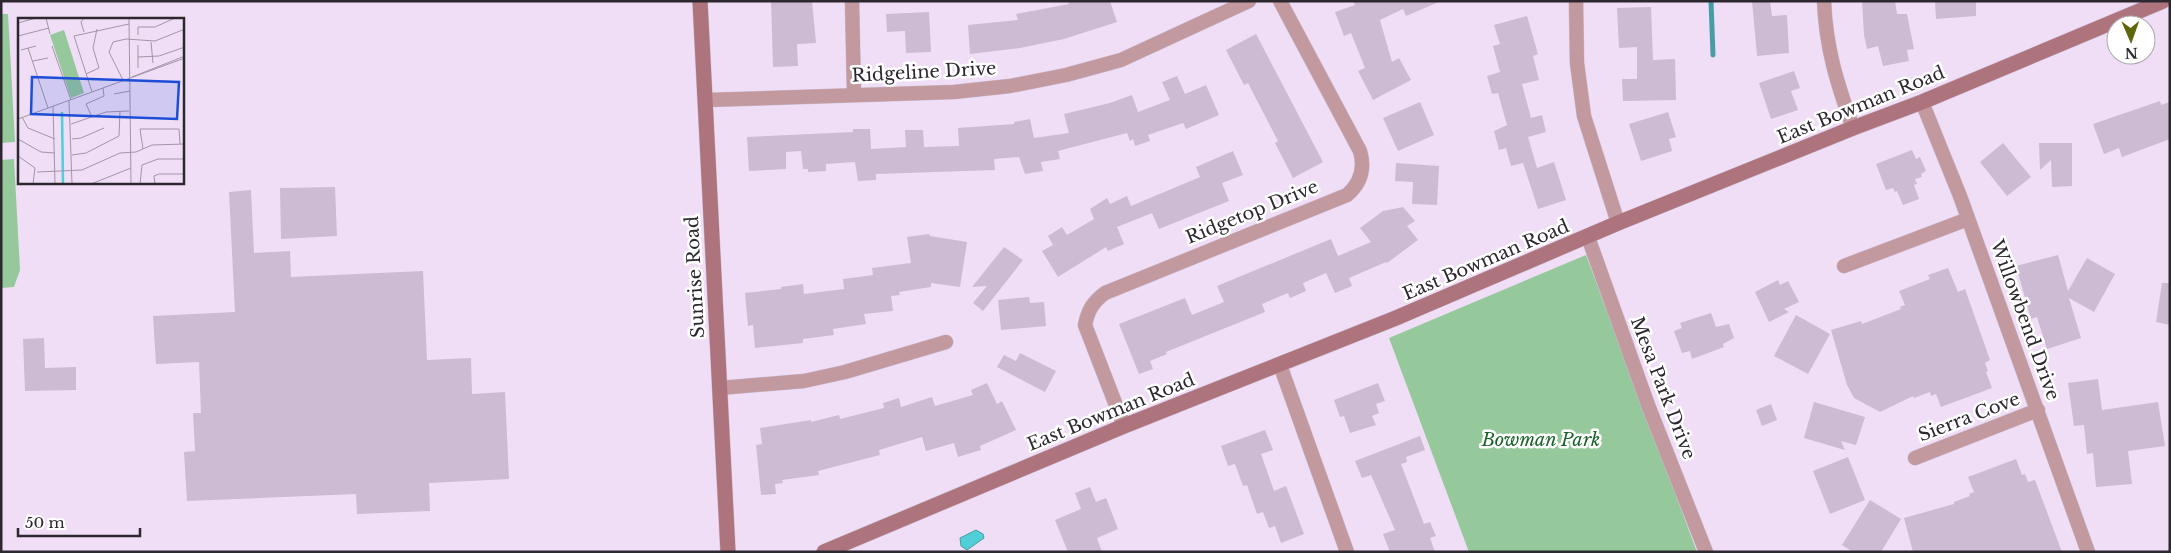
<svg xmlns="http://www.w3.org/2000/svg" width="2171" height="553" viewBox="0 0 2171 553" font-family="'Libre Baskerville',serif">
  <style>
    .green { fill: #95c89b }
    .water { fill: #51cfd7; stroke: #469da5 }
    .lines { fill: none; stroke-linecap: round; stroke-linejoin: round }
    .stream { stroke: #469da5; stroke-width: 5 }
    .building { fill: #ccbbd3 }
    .street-casing { stroke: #cdbdd2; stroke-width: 15 }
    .secondary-casing { stroke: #cdbdd2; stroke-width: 16 }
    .street { stroke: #c2999f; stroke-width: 14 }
    .secondary { stroke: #ae747d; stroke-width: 15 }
    .labels { text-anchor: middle; stroke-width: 5; stroke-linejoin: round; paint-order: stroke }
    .street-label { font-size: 18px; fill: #2d272f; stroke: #fff }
    .park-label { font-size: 18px; font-style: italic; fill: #19622a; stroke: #fff }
    .inset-river { fill: none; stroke: #51cfd7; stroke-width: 2.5 }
    .inset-road { fill: none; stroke: #a295a6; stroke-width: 1 }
    .view { fill: #1d4ed8; fill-opacity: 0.15; stroke: #1d4ed8; stroke-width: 2.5 }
    .inset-edge { fill: none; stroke: #2d272f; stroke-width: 2.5 }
  </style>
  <rect width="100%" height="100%" fill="#f0def6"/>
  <path class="green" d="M1,14H8L15,142L1,143Z
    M14,159L20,270L14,287L1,288V160Z
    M1586,255L1697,552H1469L1389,338Z"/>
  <path class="water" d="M976,530L983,534L984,538L967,550L961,546L960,538Z"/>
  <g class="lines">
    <path class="stream" d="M1711,1L1713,55"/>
  </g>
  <path class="building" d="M771,1H812L816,43L797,44L798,66L773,67Z
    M1068,1H1110L1117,22L1064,39L1020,48L970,54L968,25L1018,20L1016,14L1069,4Z
    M1353,1H1441L1406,16L1403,9L1380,20L1392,62L1399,58L1411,80L1373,100L1358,71L1365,68L1351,33L1344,36L1335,12L1355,5Z
    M1752,1H1770L1772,16L1787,15L1789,53L1757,56Z
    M1862,1H1895L1897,14H1907L1914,49L1907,50L1909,61L1883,66L1878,46L1867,49L1864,35Z
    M1935,1H1976V16L1936,19Z
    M1651,7L1653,60L1675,59L1676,100L1623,101L1622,79H1637V47L1619,48L1617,8Z
    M929,12L931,52L906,53L905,31L887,32L886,14Z
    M1527,16L1538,54L1533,56L1539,80L1522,84L1531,118L1542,115L1546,132L1528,137L1537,168L1554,162L1566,200L1538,209L1523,163L1511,166L1506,148L1499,150L1494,131L1507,125L1498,93L1492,94L1487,76L1500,72L1493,46L1500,44L1494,25Z
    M1256,34L1323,162L1293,178L1275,143L1278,141L1248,83L1244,85L1226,50Z
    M1794,71L1800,88L1791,91L1798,110L1771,119L1759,83Z
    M1177,76L1185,94L1206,85L1219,115L1186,129L1183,123L1148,135L1150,141L1135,146L1133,139L1130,141L1127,133L1058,151L1060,159L1041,162L1043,171L1025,174L1019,157L994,159L995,170L876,174V180L858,181L855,162L826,164V171L808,172V169H803L801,151L786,152V169L749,171L747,137L853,132V129H870L871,149L906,147L905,130H923L924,147L959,146L958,128L1014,124V122L1030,119L1034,138L1069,133L1064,114L1110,103L1132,95L1138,112L1170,100L1162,82Z
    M2160,101L2161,105L2170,102V139L2122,157L2119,148L2104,154L2093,124Z
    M1420,102L1434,135L1398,151L1383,118Z
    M1668,112L1676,137L1669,139L1672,151L1641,161L1629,124Z
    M2003,143L2031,177L2007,196L1980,162Z
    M2039,143H2072V186L2052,187L2051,160L2040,170Z
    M1912,150L1916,159L1920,157L1926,171L1921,174L1922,177L1915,179L1917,184L1914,185L1919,199L1903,205L1897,191L1895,192L1893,188L1886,190L1876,164Z
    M1233,151L1243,175L1222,183L1229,201L1159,229L1152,213L1117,227L1124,244L1108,251L1106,247L1058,277L1042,251L1053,245L1048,236L1062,227L1067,235L1094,219L1090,209L1107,198L1110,204L1127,196L1131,206L1200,177L1196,167Z
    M1396,163L1439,166L1437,205L1412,204L1413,182L1395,181Z
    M335,187L337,236L281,239L280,188Z
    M251,190L254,253L290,251L291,277L423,271L427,360L471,358L472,394L505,392L509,479L429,483L430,511L357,514L356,494L187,501L184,452L195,451L193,413H201L199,362L156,364L153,316L235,312L229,192Z
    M1403,207L1415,221L1407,226L1418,240L1387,263L1386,262L1349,278L1352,286L1335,293L1326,273L1303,283L1306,291L1290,298L1288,293L1262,304L1265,312L1166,352L1167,354L1150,361L1153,369L1139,374L1119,324L1185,298L1192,315L1224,302L1217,286L1331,239L1338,256L1371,242L1360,228L1383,211Z
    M929,234L930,236L967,242L960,287L931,283V287L899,292L900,295L891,296L893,311L864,314L866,324L833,329L834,335L803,339V343L755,348L753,325L748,326L745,293L781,289V287L803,284L804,294L844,289L843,279L873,275L872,268L911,263L907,237Z
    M1004,247L1023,260L983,311L973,303L987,286L972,287Z
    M2058,255L2068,291L2087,258L2115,274L2094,312L2069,298L2081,338L2047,349L2037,317L2031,319L2016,266Z
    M1948,268L1958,292L1965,289L1990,360L1985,363L1988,371L1986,372L1992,388L1941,407L1936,394L1931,396L1930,392L1914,398L1913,396L1880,412L1854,398L1847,385L1831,330L1861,321L1862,324L1901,309L1900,307L1905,305L1899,291L1930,279L1928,275Z
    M1778,280L1780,285L1788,281L1799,302L1784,309L1789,312L1769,322L1755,292Z
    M2162,283H2170V325L2156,322Z
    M1029,297L1030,303L1044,302L1046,326L1001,330L998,300Z
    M1711,313L1716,327L1729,324L1734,338L1723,344L1724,347L1692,359L1690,351L1682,353L1674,331L1682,328L1680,323Z
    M1796,315L1830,334L1808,374L1774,356Z
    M44,338L45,368L76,367V390L25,391L23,339Z
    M1020,353L1056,371L1045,392L997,367L1004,355L1016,361Z
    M2098,379L2102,410L2158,402L2165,446L2128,451L2132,484L2096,487L2093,453L2087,454L2084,425L2074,426L2068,383Z
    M987,383L997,404L1002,401L1016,430L980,446L981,450L958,457L954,443L926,451L922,437L879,450L880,455L818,471L819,475L782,480L783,483L775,484L776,494L761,495L756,445L762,444L760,428L811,420V422L839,415L840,419L884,408L883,403L899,398L901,407L932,397L935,406L973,395L971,390Z
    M1378,383L1385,401L1376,404L1379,413L1372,416L1376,425L1350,433L1344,416L1340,417L1334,400Z
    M1814,402L1865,417L1856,445L1841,441L1845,450L1804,438Z
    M1771,404L1777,420L1762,426L1756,410Z
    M1265,430L1273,450L1261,454L1274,491L1286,486L1304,534L1281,543L1275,526L1269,528L1263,512L1257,514L1247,485L1243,486L1235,464L1228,466L1221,446Z
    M1420,436L1425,450L1406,457L1407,462L1401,464L1424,524L1430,522L1436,536L1430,538L1435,552H1390L1383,534L1395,530L1371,475L1362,478L1355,461Z
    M1848,457L1865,500L1830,514L1813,471Z
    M2016,459L2022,475L2025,474L2028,482L2035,480L2062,552H1913L1904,518L1954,504V502L1970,496L1969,494L1974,492L1968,477Z
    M1090,487L1096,502L1106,498L1118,529L1097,538L1102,552H1068L1055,520L1081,509L1075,493Z
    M1870,500L1901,519L1881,552H1853L1842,545Z"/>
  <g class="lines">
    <g class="street-casing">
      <path id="street" d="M852,1L854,94
        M1576,1L1577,63L1584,116L1618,223
        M1824,1C1826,49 1837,83 1853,128
        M706,100L954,92L1010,86L1066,75L1121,60L1249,1
        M1922,102L1960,196L2088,552
        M1588,237L1648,405L1706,552
        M1844,266L1968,219
        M1280,365L1347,552
        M720,388L804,381L845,372L946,342
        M1124,426L1085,325C1088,310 1093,302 1105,293L1347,195C1361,183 1365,168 1360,151L1280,1
        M1915,458L2038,410"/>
    </g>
    <g class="secondary-casing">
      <path id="secondary" d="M700,1L728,552
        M824,552L1124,426L1396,318L1618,223L1853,128L1922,102L2163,1"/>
    </g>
    <use href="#street" class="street"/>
    <use href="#secondary" class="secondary"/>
  </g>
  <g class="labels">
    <g class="street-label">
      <text transform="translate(924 72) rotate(-3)" y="6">Ridgeline Drive</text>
      <text transform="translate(1861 105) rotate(-22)" y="6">East Bowman Road</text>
      <text transform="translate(1252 212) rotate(-22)" y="6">Ridgetop Drive</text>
      <text transform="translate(1486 260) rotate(-23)" y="6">East Bowman Road</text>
      <text transform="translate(695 277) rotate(-93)" y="6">Sunrise Road</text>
      <text transform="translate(2025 320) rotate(70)" y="6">Willowbend Drive</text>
      <text transform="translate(1663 388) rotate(69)" y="6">Mesa Park Drive</text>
      <text transform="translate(1111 412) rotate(-22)" y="6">East Bowman Road</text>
      <text transform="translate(1969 417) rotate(-21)" y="6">Sierra Cove</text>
    </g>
    <g class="park-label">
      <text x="1541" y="446">Bowman Park</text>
    </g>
  </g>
  <g transform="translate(18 18)">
    <rect width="166" height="166" fill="#f0def6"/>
    <path d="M46,12L66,75L53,80L32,17Z" fill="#95c89b"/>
    <path class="inset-river" d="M44,94L45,166"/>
    <path class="inset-road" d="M28,0L32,16M66,0L63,4L66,14M111,0L113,166M0,5L18,0M120,17V9H137L157,0M0,18L31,10M133,24L135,45M120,27V50M34,28L53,82M10,30L30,90M3,32L18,28M120,39L141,38L167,29M15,43L30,40M68,56L81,50L75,30L79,11M114,59L167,38M105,62L91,34L95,24L108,21L137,23L167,11M74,74L56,18L111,6M96,76L112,73M51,83L54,166M35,88L37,166M4,99L10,110L37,121M74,99L68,86L86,78L85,70M0,101L167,40M53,106L88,94L111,93M0,121L23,134L37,135M54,121L63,120L86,110M125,131L122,111H161L162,126M54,137L68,135L101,118L102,93M0,138L17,150L15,166M19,154L64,152L102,135L118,134L134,127L167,126M73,166L113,150M122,166L124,147L140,141H167M137,166L136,158L141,156H167"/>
    <path class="view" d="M14,59L161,64L159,101L13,96Z"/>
    <rect width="166" height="166" class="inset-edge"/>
  </g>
  <rect width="2171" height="553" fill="none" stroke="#2d272f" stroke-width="5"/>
  <g transform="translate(2131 40) rotate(178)"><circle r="24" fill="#ffffff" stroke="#aba9ac"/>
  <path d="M0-4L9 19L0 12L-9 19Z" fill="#5d6709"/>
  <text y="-8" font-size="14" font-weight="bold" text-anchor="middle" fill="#2d272f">N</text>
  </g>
  <path d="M18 528v8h122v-8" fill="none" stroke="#2d272f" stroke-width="2.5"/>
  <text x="25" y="528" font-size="15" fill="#2d272f" stroke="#ffffff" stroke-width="4" paint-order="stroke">50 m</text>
</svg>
